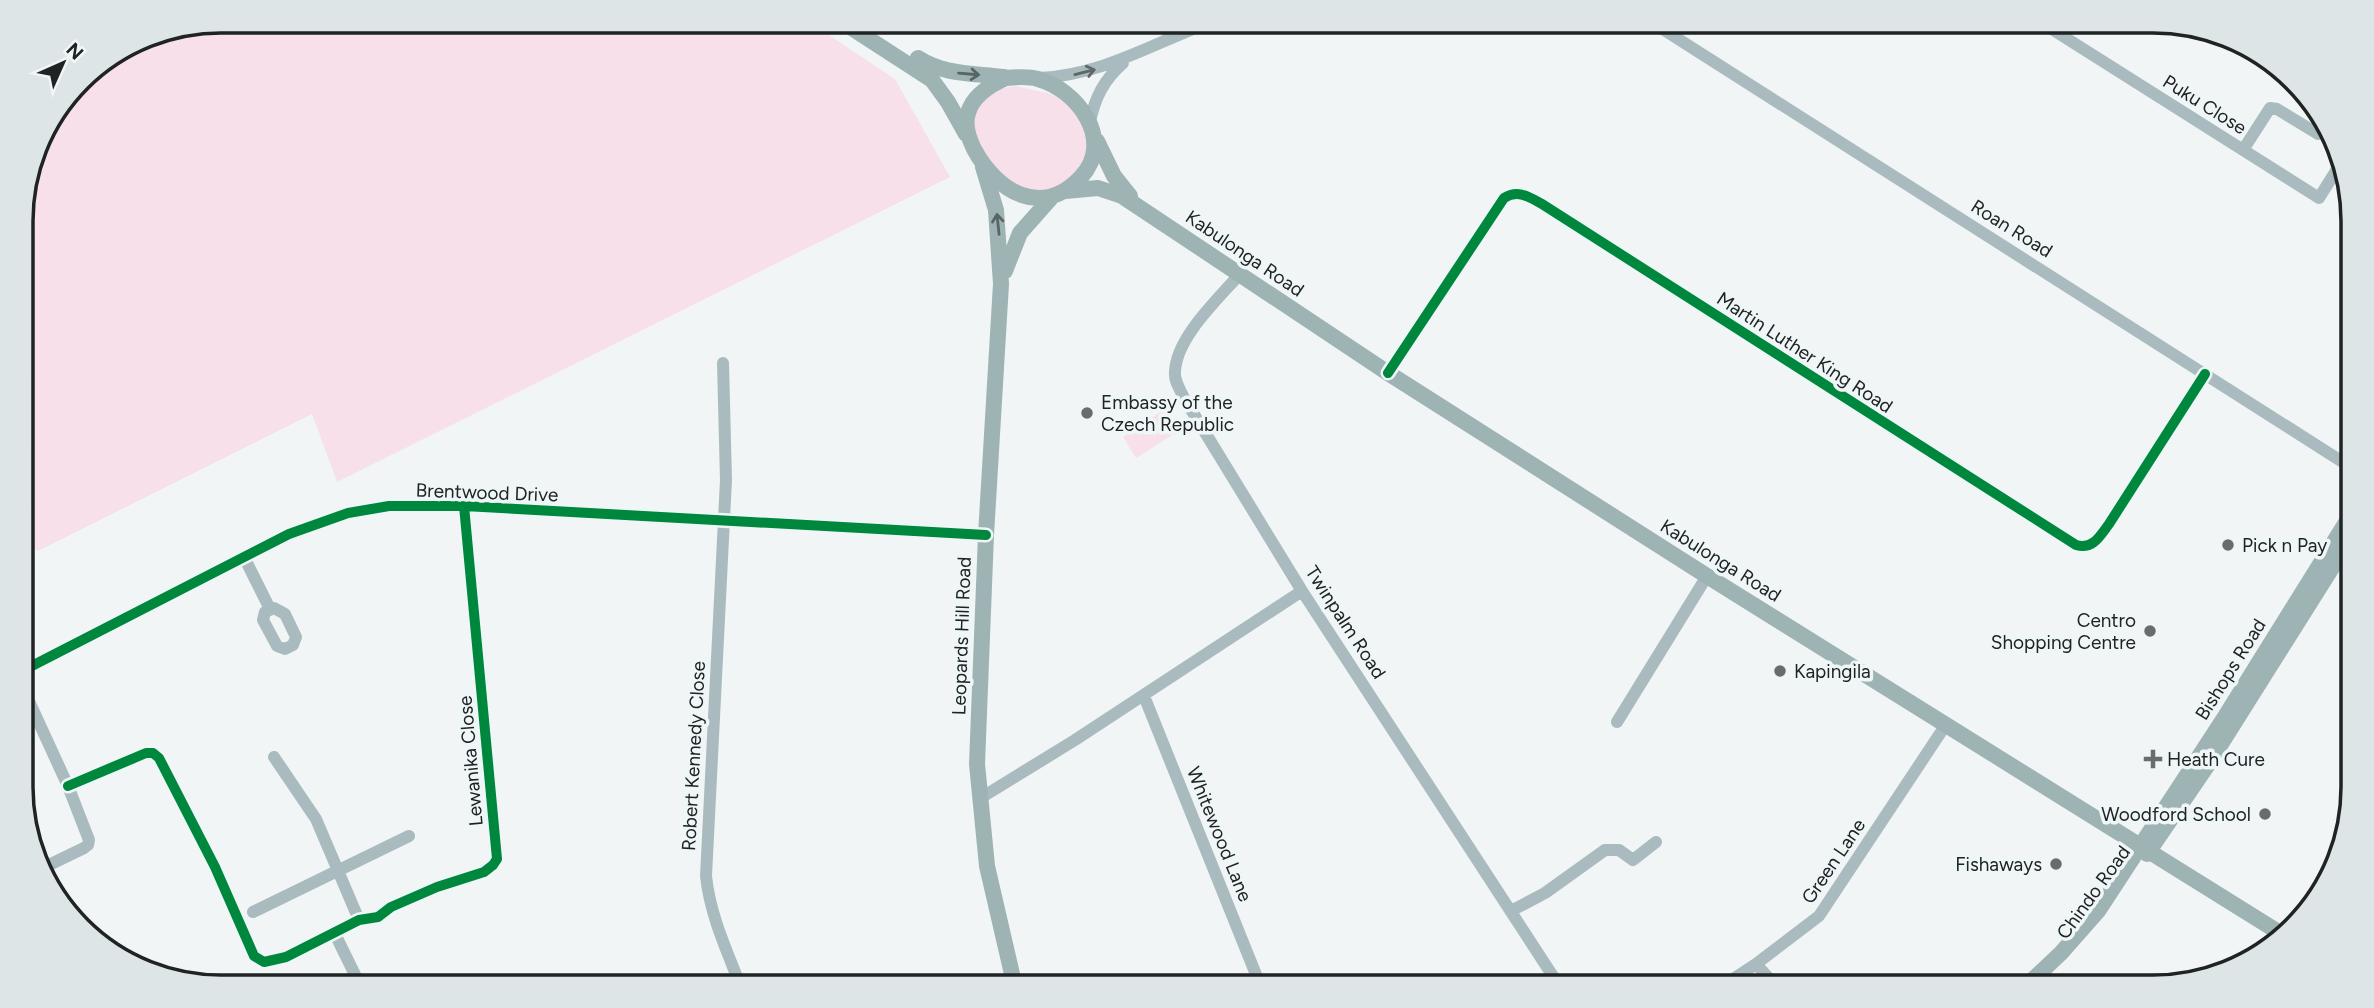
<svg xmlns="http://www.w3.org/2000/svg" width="2374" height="1008" viewBox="0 0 2374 1008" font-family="Figtree,sans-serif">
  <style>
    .green { fill: #f8e0eb }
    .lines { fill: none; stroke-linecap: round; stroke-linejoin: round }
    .minor { stroke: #aabbbf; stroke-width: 12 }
    .major { stroke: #9eb3b4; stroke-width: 16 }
    .cycleway-casing { stroke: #eff6f7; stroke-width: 15 }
    .cycleway { stroke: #00873e; stroke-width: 10 }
    .oneway { stroke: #5e6769 }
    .oneway2 { stroke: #596464 }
    .poi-dot { fill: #696c6c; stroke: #eff6f7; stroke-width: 2.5 }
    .labels { text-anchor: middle; stroke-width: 7; stroke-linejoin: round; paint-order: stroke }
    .street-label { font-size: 19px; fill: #202323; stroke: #eff6f7 }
    .poi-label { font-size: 19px; fill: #202323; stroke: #eff6f7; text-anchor: start }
    .rim { fill: none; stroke: #202323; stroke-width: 3.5 }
  </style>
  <rect width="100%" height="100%" fill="#f1f5f5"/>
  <path class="green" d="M222,21H808L895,79L950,177L337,482L312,414L38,551L22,545L21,208L42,132L89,71L145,36Z
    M1015,86L1048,93L1064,101L1086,125L1089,151L1068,184C1059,186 1049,191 1040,191C1002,192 986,155 971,126C980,97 984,91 1015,86Z
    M1163,410L1177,432L1136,458L1123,437Z"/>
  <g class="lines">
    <path class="minor" d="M1163,21L1170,37
      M1650,21L2352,468
      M2039,21L2319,198L2339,166
      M1039,78C1104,75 1153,43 1213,21
      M1090,122C1095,97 1104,80 1123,63
      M2243,150L2270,108L2277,109L2318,134
      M1239,275C1217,300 1176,338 1175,372C1174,381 1180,389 1184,398L1302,591L1560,987
      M723,363L726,480L706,876C710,915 727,951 741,987
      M1388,373L1504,198C1518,189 1529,197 1542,204L2076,545C2093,550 2100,536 2109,524L2205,374
      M244,557L270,609
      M274,608L285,614L296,637L293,645L285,649L277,646L263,620L265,612Z
      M22,671L289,534L348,513L389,506H464L986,535
      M23,688L68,786L89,840L88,845L84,848L51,864
      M1144,696L1261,987
      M1617,722L1707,576
      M274,757L316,819L359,920
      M68,786L146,753H153L159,758L215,867L254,956L264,962L286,957L359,920L378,917L391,907L437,887L484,872L493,865L497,859L464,506
      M979,799L1075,740L1302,591
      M1511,911L1545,893L1605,850H1619L1633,860L1656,842
      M253,912L409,836
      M335,934L361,987
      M1756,964L1777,987
      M1721,987L1756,964L1819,916L1945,726"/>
    <path class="major" d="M841,21L932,80L948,102L966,134
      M918,58C944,75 973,73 1004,77
      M1006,78C1016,77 1028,76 1038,79C1078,90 1115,141 1081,177C1042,219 997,192 974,149C969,139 964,125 968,113C973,95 990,85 1006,78Z
      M1097,141L1114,176L1130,196
      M983,167L996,210L1001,284L986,535L977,764L987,866L1015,987
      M1065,191L1098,188L1122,196L1388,373L1707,576L2280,933
      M1005,271L1020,233L1051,198
      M2147,854L2209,763L2352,536
      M2025,987L2061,953L2098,911L2223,720L2352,513"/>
    <g class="cycleway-casing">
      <path id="cycleway" d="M1388,373L1504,198C1518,189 1529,197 1542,204L2076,545C2093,550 2100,536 2109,524L2205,374
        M22,671L289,534L348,513L389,506H464L986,535
        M68,786L146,753H153L159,758L215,867L254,956L264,962L286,957L359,920L378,917L391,907L437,887L484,872L493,865L497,859L464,506"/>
    </g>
    <use href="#cycleway" class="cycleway"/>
  </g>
  <defs><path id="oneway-shaft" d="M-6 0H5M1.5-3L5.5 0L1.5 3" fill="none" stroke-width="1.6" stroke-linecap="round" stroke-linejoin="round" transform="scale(1.75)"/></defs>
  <use class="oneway" href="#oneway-shaft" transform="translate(1085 72) rotate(-14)"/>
  <g class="oneway2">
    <use href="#oneway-shaft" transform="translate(969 74) rotate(5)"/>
    <use href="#oneway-shaft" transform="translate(998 224) rotate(-96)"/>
  </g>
  <g class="poi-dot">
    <circle cx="1087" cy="413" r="7"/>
    <circle cx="2228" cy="545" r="7"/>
    <circle cx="2150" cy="631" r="7"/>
    <circle cx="1780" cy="671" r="7"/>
    <path d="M2149.5 748.5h7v7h7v7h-7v7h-7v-7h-7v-7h7z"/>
    <circle cx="2265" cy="814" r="7"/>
    <circle cx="2056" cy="864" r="7"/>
  </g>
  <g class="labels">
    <g class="street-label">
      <text transform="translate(2205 104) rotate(32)" y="7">Puku Close</text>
      <text transform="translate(2012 228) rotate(32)" y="7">Roan Road</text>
      <text transform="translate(1245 253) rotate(34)" y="7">Kabulonga Road</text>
      <text transform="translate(1805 352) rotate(33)" y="7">Martin Luther King Road</text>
      <text transform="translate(487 492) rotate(2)" y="7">Brentwood Drive</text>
      <text transform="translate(1721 560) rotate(32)" y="7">Kabulonga Road</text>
      <text transform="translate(1346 622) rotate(57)" y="7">Twinpalm Road</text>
      <text transform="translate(961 636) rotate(-88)" y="7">Leopards Hill Road</text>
      <text transform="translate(2230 669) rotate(-58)" y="7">Bishops Road</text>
      <text transform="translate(693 756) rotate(-87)" y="7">Robert Kennedy Close</text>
      <text transform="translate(470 761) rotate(-95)" y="7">Lewanika Close</text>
      <text transform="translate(1220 834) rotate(68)" y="7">Whitewood Lane</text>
      <text transform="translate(1833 861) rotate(-56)" y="7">Green Lane</text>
      <text transform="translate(2093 892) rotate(-54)" y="7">Chindo Road</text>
    </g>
    <g class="poi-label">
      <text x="1101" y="409">Embassy of the<tspan x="1101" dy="22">Czech Republic</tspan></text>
      <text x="2242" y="552">Pick n Pay</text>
      <text x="2136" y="627" text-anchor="end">Centro<tspan x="2136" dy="22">Shopping Centre</tspan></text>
      <text x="1794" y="678">Kapingila</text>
      <text x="2167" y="766">Heath Cure</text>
      <text x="2251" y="821" text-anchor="end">Woodford School</text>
      <text x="2042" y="871" text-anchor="end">Fishaways</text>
    </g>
  </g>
  <path d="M0 0H2374V1008H0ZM221 33H2153A188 188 0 0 1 2341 221V787A188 188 0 0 1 2153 975H221A188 188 0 0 1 33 787V221A188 188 0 0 1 221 33Z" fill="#dee5e6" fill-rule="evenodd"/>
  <path class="rim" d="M221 33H2153A188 188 0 0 1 2341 221V787A188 188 0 0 1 2153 975H221A188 188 0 0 1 33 787V221A188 188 0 0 1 221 33Z"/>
  <g transform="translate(63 63) rotate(45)" stroke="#eff6f7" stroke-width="5" paint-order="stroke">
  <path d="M0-5L12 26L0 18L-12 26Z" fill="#202323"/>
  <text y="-10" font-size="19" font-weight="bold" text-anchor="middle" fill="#202323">N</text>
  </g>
</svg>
